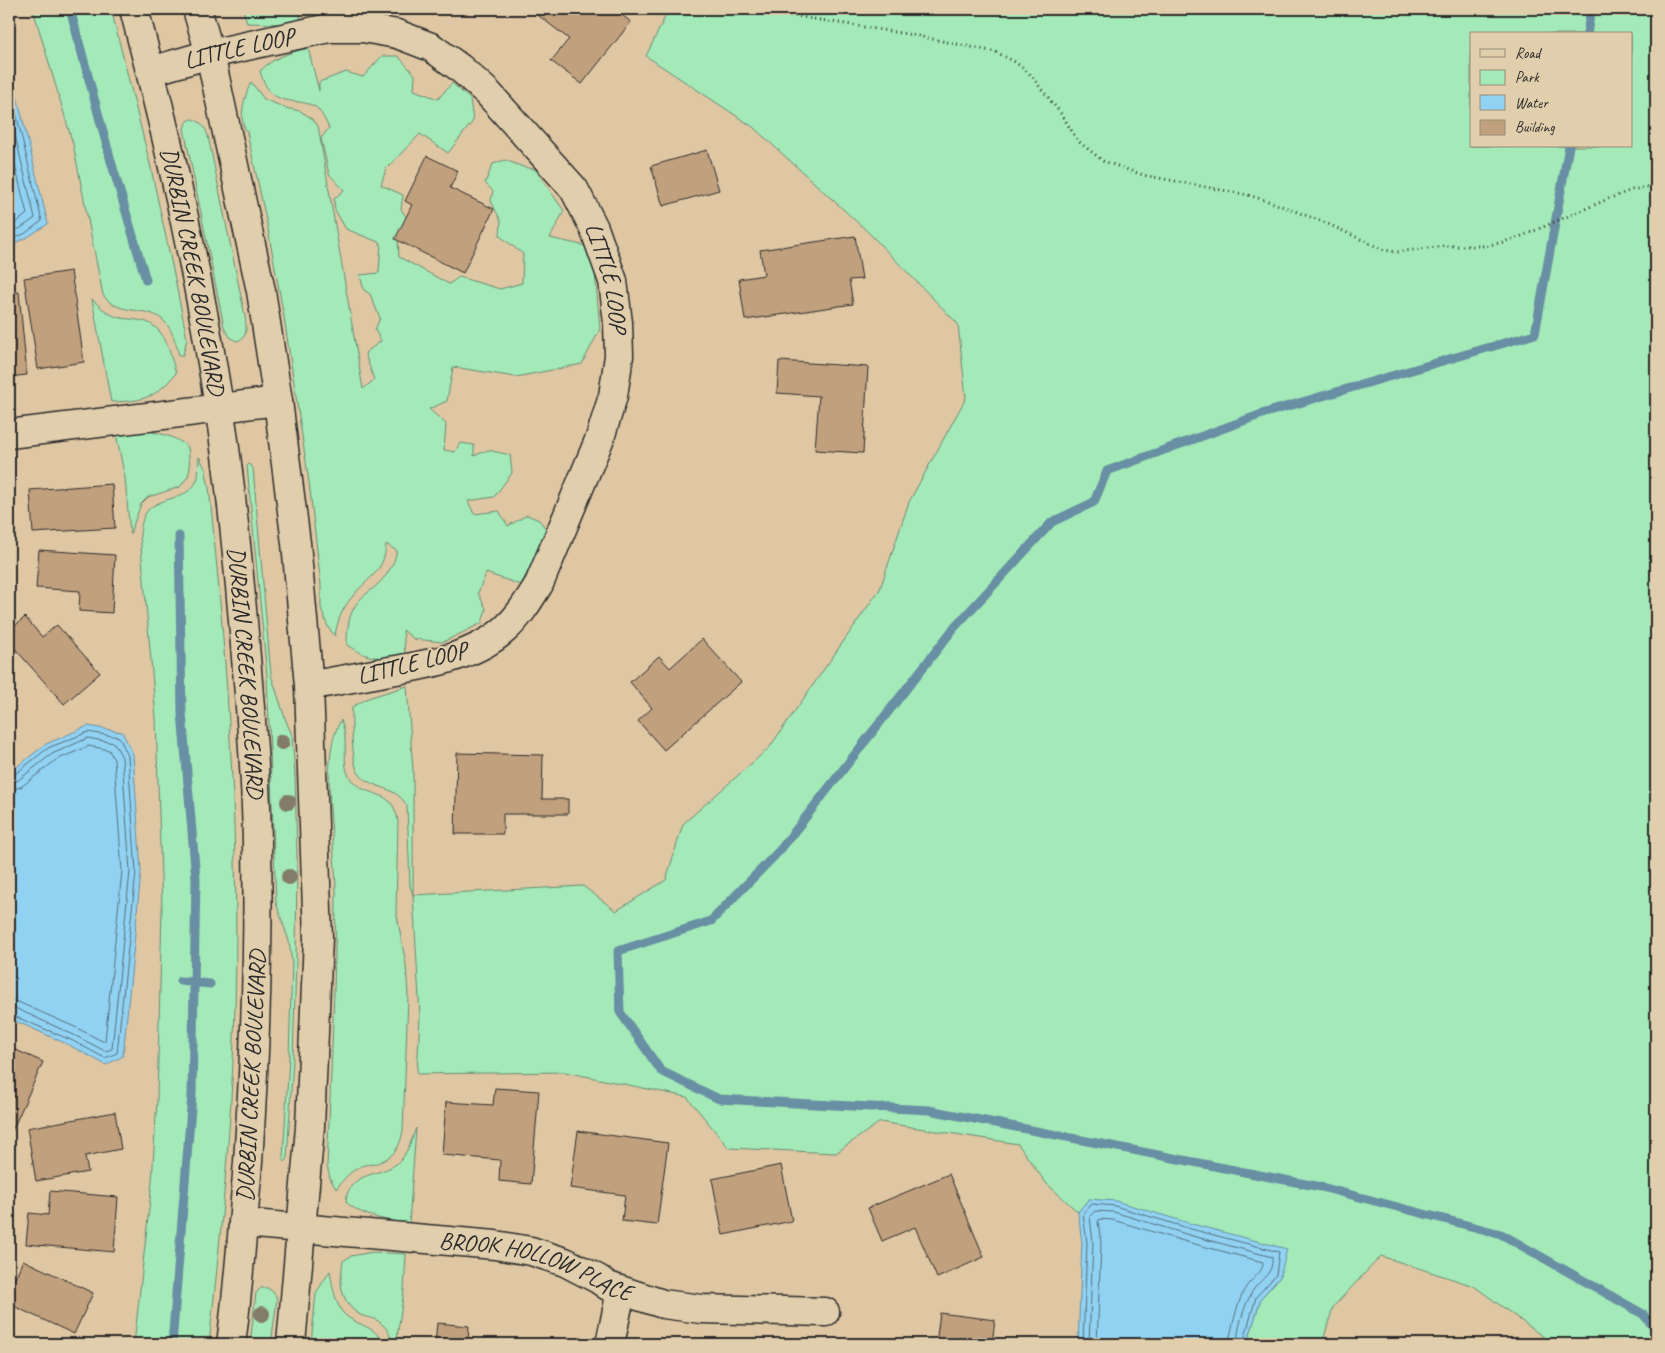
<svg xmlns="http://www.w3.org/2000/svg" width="1665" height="1353" viewBox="0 0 1665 1353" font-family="Caveat,sans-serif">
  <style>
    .green { fill: #a3eab8; stroke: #678a72; fill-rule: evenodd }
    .water { fill: #91d2f3; stroke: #688fa3 }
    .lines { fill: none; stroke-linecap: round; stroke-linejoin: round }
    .shore { stroke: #546e7b; stroke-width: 1 }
    .stream { stroke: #688fa3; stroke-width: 9 }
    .building { fill: #c1a07e; stroke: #2b2b2b }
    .minor-casing { stroke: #2b2b2b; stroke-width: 31 }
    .path { stroke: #2b2b2b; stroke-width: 3; stroke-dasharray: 1 4; stroke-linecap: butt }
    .minor { stroke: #e0ceac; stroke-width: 28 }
    .tree { fill: #837c69 }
    .labels { text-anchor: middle; stroke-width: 4; stroke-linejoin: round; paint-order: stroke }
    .street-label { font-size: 24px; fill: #2b2b2b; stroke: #e0ceac }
  </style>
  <rect width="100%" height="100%" fill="#dfc7a3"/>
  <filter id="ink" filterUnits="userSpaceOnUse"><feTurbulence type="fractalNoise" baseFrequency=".02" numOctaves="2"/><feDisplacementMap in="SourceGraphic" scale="10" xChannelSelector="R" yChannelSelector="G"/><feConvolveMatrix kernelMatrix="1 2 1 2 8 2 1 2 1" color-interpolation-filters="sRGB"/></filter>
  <g filter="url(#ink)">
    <path class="green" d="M33,9H111L150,164L175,279L187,339L183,355H179C176,344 173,331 165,322C149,304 120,318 103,295L73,144Z
      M243,9H299L301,19L282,24L247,23Z
      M669,9H1656V1344H1553L1474,1286L1381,1256L1333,1307L1322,1344H1247L1261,1298L1280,1277L1089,1199L1078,1212L1046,1183L1018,1144L880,1122L836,1153L729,1148L687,1097L565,1072L417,1074L420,1016L413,895L410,886L407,806C395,783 366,790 357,770C351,756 352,723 352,707L368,698L407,686L413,771V895L583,886L616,911L666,880L683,824L769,748L880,589L909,502L966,398L958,324L867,231L753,127L646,56ZM1471,34H1631V146H1471Z
      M308,48L319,91V82L346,72L363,77L382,56H398L415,75L414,90L438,99L452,83L470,99L473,121L448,153L420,134L386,169L381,185L403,195L401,209L406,217L398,239L399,257L449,284L459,277L500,289L522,283L523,254L500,236L501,221L491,201L493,191L485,183L493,164L505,160L523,167L535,169L564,211L550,238L586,246L595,272L600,329L582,364L516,377L453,367L447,401L429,409L446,424L444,450L455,452L460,443L474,445V456L488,450L510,455L512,473L494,497L468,501L474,514L499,511L508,526L527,515L539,520L548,531L521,585L486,573L478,593L486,609L482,623L443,642L414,639L403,630L405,655C379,659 370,660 347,645C347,625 349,608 365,595C375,587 384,580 390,569C394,564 395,557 397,551L386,544C385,572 367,578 352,597C342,609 337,621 335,636L328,627L321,608V584L309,482L284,317L267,224L247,132C237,120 245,95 251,82L264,99L285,108L300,111L310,117L318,126L363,389L374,380L365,353L381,341L375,330L380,318L370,294L364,290L360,275L379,273L381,243L346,229L335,210L334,199L344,190L329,174L321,138L329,128C326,122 322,113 317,108C312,104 305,103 299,102C275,100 267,94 260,71C274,57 289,53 308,48Z
      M192,119C202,122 205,127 208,136L245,316C246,326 249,339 236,341L230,337L224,327L184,129L186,122Z
      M92,299C98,305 105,312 114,316C127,321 144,317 155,327C168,337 171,359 176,373C155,399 143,401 111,402Z
      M139,431C158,432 173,435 188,447L190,468L188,476L180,487L148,497L141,504L130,534L125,478L116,433Z
      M199,457L205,468L209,487C228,670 241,854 234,1039C230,1141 220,1243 209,1344H134L152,1182L157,1100L162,909L156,718L140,535C141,526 142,516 149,509C163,496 192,500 198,477C199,472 198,464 199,457Z
      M249,464L253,468L271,675L286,721L292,735L295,776L297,855L296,962L293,1057L287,1160L285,1162L283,1158L289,1058L292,963L289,941L276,903L267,675L247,466Z
      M341,720C343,727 345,733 345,739C346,751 343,768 350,778C367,801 392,785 398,821L396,910L406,965L408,996L403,1131C399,1150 393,1158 374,1164C370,1165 365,1164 362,1166C351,1170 343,1180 336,1189L330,1178L327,1166C331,1076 335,986 336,896C337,850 317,759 341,720Z
      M416,1128L409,1223C386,1220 364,1218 346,1202C348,1169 384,1178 401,1160C408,1151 412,1139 416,1128Z
      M373,1252L406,1254L404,1290L396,1344H392C391,1338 389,1331 384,1326C378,1319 371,1318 363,1316C349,1311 341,1295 341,1281C341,1275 342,1268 343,1261L351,1256Z
      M330,1271C332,1283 334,1298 341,1310C351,1326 378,1324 382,1344H311L316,1293Z
      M261,1288H268L274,1293L277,1299L271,1344H250L256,1293Z"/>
    <path class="water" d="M9,63L48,224L26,238L9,246Z
      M88,726L122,732L133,754L141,872L123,1056L106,1065L69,1045L9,1018V773L46,744Z
      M1089,1199L1116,1201L1192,1224L1287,1249L1280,1277L1261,1298L1247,1344H1078L1082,1243L1078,1212Z"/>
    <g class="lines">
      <path class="shore" d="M9,84L42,221L24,234L9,240
        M9,110L35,218L21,228L9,233
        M9,141L27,214L17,222L9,225
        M9,776L14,775L48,748L88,732L119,737L128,756L136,872L117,1053L105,1058L71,1040L9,1014
        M9,783L17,781L52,754L88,738L114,743L122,757L130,871L112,1049L105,1051L74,1035L15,1008L9,1007
        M9,790L21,787L56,760L89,746L109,750L114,760L122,871L105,1041H102L77,1028L18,1002L9,1000
        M1083,1344L1087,1243L1083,1214L1092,1204L1115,1206L1191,1229L1279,1252L1276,1275L1256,1297L1243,1344
        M1089,1344L1093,1243L1090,1216L1095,1211L1114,1212L1189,1235L1272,1257C1274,1276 1258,1279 1251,1294C1244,1306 1237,1330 1237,1344
        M1097,1344L1101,1243L1098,1221L1100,1219L1113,1220L1187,1242L1263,1262C1264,1272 1251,1279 1246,1287C1239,1297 1230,1332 1229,1344"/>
      <path class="stream" d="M70,9L111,161L146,280
        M1587,34L1591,9
        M1569,146L1535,334L1265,413L1107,471L1094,502L1052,522L954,628L780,850L711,921L618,951L620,1012L661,1071L719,1099L929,1110L1321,1187L1501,1234L1643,1314L1656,1330
        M180,981L210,984
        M172,1344L192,1095L196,879L182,713L179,536"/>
    </g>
    <path class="building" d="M530,9H614L631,22L582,84L551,61L569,39Z
      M707,150L719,190L663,206L651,166Z
      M427,156L458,171L450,188L494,209L463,273L395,239L412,205L405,201Z
      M855,236L862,279L849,280L853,304L745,320L739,279L764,275L760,250Z
      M71,271L84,362L38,369L24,278Z
      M19,292L27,375L9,377V293Z
      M779,361L868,367L863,453L815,450L819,396L777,393Z
      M112,484L115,528L33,533L30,490Z
      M39,550L115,555L112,613L79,611L80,591L36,588Z
      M25,617L42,637L57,625L100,673L64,704L9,642V631Z
      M702,639L741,682L664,750L638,721L652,708L630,682L659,656L670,668Z
      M457,753L543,755L542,799H568V814H503V834H455Z
      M9,1047L43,1062L12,1131L9,1129Z
      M495,1088L539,1091L531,1184L499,1181L500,1160L442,1155L446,1102L493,1105Z
      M115,1112L121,1149L85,1156L88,1172L36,1181L27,1128Z
      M578,1131L668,1143L657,1225L622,1221L625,1195L570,1188Z
      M781,1165L792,1221L723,1235L712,1179Z
      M949,1174L984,1257L937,1278L915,1227L882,1241L868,1208Z
      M50,1191L118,1197L114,1252L26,1244L29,1213L48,1215Z
      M23,1260L93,1293L74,1334L9,1304V1292Z
      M940,1313L995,1320L992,1344H936Z
      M437,1323L469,1326L468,1344H435Z"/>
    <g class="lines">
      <g class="minor-casing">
        <g id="minor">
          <path id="s1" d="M134,9C169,140 198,272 219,406C230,477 237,549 243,621C249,695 256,770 257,844C259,950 255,1056 248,1162C243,1223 239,1284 231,1344"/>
          <path d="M197,9L210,54L261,291L278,401L296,543L309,686L318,938L310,1127L291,1344"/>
          <path id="s2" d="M151,71L210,54L329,28H363L397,34L431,47L460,68L487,92L574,189L594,228L613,281L618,323L619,356L613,396L600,438L539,584C529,600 519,617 504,630C472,658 425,665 384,672C359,677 334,681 309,686"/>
          <path d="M9,434L278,401"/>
          <path id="s3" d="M243,1223L495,1245L531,1251L565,1262L598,1279L608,1286L663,1304L701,1309L825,1312"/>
          <path d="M610,1344L621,1291"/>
        </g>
      </g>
      <path class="path" d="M745,9L751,11L777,13L913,35L996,52L1015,62L1029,73L1062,115L1078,141L1103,161L1143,175L1248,195L1271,202L1326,223L1384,250L1397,252L1444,246H1482L1500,243L1522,236L1608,199L1632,190L1656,185"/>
      <use href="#minor" class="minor"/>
    </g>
    <g class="tree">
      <circle cx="282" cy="742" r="8"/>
      <circle cx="288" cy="802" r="8"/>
      <circle cx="289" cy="877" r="8"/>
      <circle cx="262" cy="1314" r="8"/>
    </g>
  </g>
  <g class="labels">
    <g class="street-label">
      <text dy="8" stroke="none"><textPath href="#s2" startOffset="91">LITTLE LOOP</textPath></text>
      <text dy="8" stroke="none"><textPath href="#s1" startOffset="269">DURBIN CREEK BOULEVARD</textPath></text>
      <text dy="8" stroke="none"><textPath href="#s2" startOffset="586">LITTLE LOOP</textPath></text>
      <text transform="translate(412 663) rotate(-14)" y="8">LITTLE LOOP</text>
      <text dy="8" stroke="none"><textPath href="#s1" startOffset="674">DURBIN CREEK BOULEVARD</textPath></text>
      <text transform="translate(251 1076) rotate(-87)" y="8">DURBIN CREEK BOULEVARD</text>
      <text dy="8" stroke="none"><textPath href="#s3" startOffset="298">BROOK HOLLOW PLACE</textPath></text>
    </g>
  </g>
  <rect width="1665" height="1353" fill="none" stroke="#e0ceac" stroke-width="30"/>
  <rect x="15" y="15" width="1635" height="1323" fill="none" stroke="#2b2b2b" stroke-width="2" filter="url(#ink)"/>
  <rect x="1470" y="32" width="162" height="115" fill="#e0ceac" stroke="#988d78"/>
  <rect x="1480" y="49" width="25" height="8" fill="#e0ceac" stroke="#988d78"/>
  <text x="1515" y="58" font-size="15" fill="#2b2b2b">Road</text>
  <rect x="1480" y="70" width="25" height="15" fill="#a3eab8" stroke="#988d78"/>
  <text x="1515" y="82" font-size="15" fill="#2b2b2b">Park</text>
  <rect x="1480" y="95" width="25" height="15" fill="#91d2f3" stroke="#988d78"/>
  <text x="1515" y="108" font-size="15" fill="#2b2b2b">Water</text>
  <rect x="1480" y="120" width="25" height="15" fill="#c1a07e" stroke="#988d78"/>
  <text x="1515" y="132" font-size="15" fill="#2b2b2b">Building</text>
</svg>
